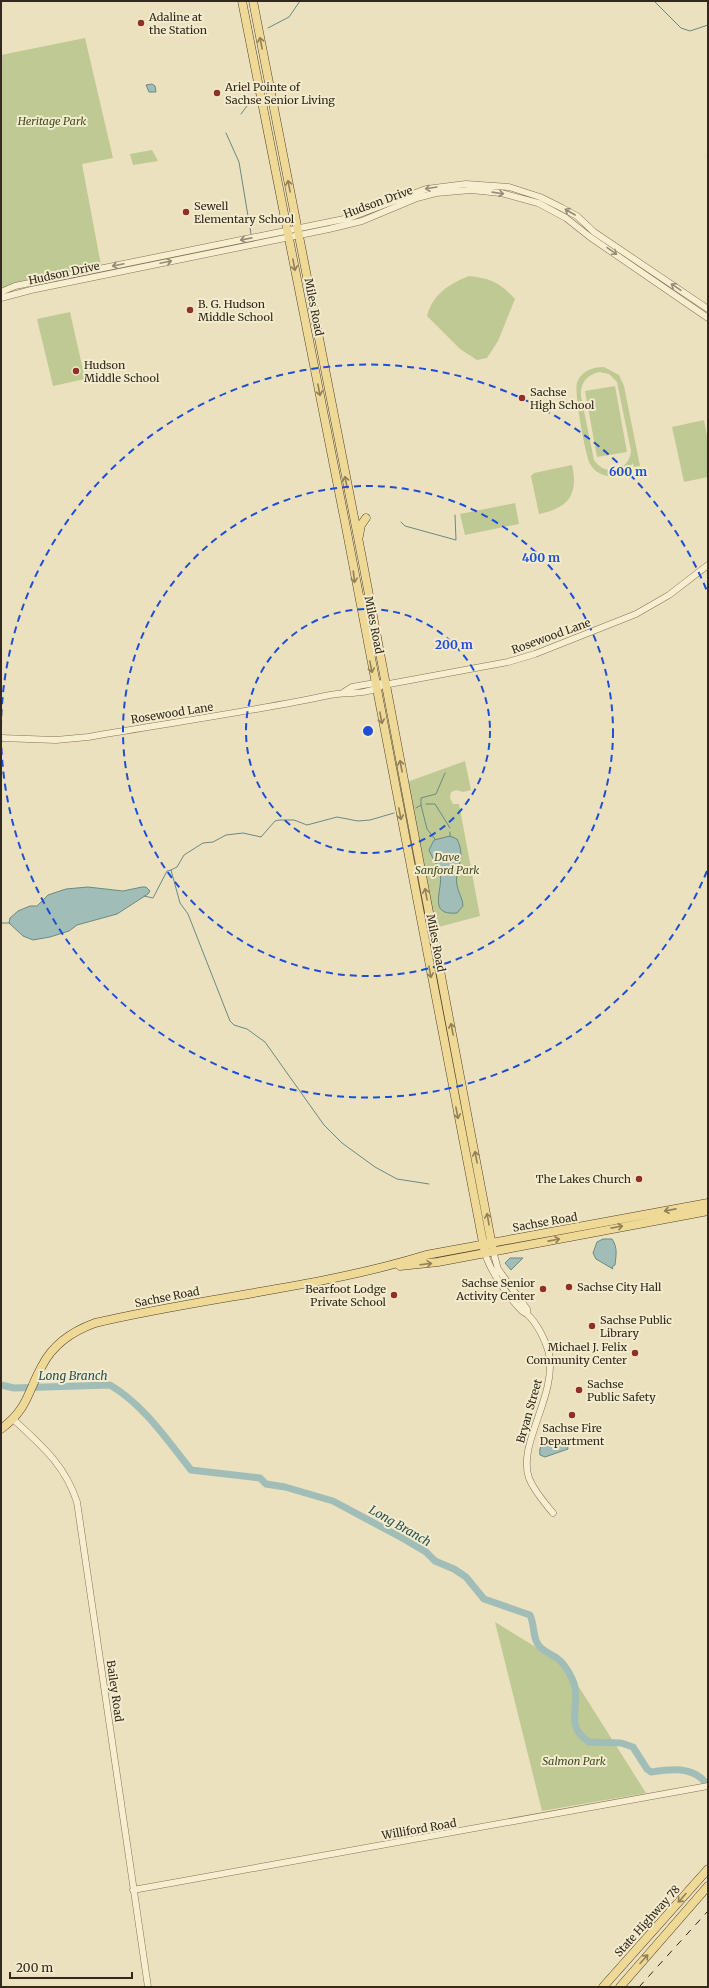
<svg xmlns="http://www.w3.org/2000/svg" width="709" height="1988" viewBox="0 0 709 1988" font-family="Merriweather,serif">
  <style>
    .green { fill: #bfc993; fill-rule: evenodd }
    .water { fill: #a1bdb7; stroke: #698a84 }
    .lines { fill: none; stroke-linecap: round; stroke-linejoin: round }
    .stream { stroke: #698a84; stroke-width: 1 }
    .river { stroke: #a1bdb7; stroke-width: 7 }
    .minor-casing { stroke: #837258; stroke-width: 7 }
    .major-casing { stroke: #513f2c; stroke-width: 9 }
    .minor { stroke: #f7eed0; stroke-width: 6 }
    .major { stroke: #efd996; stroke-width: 8 }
    .rail { stroke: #33281c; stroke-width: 1; stroke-dasharray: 7 7; stroke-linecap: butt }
    .oneway { stroke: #918059 }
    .oneway2 { stroke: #958b76 }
    .ring { fill: none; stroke: #1d4ed8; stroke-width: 2; stroke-dasharray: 7 5 }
    .poi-dot { fill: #90302a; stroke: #f3ebcd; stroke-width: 1.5 }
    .labels { text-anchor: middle; stroke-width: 4; stroke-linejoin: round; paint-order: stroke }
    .poi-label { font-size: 11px; fill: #33281c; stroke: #f3ebcd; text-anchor: start }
    .park-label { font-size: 11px; font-style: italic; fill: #414f23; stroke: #f3ebcd }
    .street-label { font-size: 11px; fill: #33281c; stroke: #f3ebcd }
    .water-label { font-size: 12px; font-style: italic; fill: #2b5252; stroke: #f3ebcd }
    .centre { fill: #1d4ed8; stroke: #f3ebcd; stroke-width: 2 }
    .ring-label { font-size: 12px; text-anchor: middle; font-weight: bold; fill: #1d4ed8; stroke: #f3ebcd; stroke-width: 4; stroke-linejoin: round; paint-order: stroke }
  </style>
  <rect width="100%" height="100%" fill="#ece1be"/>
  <path class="green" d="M85,38L113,158L82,164L101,265L16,283L1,288V55Z
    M152,150L158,161L133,165L130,154Z
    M469,276C492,279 499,282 515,299L498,341L487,358L477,360L460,349L427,316C433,294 449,284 469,276Z
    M70,312L85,379L53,386L37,319Z
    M604,367L619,375L624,386L640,466L634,467L633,463C622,478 601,482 590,464C585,454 574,392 577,383C581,371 592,367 604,367ZM599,372L609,374L617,382L631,451C629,472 605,477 594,460L581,396C580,383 587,375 599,372Z
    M615,386L627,452L597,457L585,391Z
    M704,420L708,441V477L684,482L672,427Z
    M572,465C579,495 568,508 539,514L531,476L534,473Z
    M515,503L519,524L465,535L460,514Z
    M465,761L471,790L463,792L456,790L451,792L450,798L453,804H459L480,916L435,928L407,782Z
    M495,1622L565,1665L646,1793L542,1811Z"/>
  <path class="water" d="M152,84L155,86L156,92H149L146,85Z
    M450,836L457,839C467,859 454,868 457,885C458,893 463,898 463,906L457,913C426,916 444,889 440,873C438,865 432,858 429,850L434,840Z
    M88,887L123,891L142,887H146L150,891L148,894L117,914L77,925L69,931L50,937L33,940L23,936L9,923L10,918L18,911L30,906H37L48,895L66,889Z
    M603,1239H612C618,1248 616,1255 615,1265L612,1267L613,1269L596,1259L593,1253L597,1242Z
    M510,1258H523L511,1270L505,1263Z
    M547,1440H558L567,1443L568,1449L545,1457L540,1455C539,1447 541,1445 547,1440Z"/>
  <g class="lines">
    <path class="stream" d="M654,1L681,28L690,31L708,25
      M268,28L289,17L300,1
      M241,114L250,102
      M226,133L239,162L251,234
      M707,156L708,155
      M401,522L405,526L456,540L455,515
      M426,804H435L450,828
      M421,805V798L436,794L445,773
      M416,808L421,805L427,829L435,839
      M450,832V836
      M171,870L177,867L184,855L203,843L213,842L226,835L243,833L261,837L275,821L279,820H294L307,825L337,817L358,821L370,820L394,813
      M144,896L153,898L167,871L171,870L180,903L188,914L230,1021L234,1025L247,1029L265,1042L324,1125L342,1143L375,1167L397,1179L429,1184
      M1,923H10"/>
    <path class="river" d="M1,1385L14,1388L110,1385C144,1405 167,1440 191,1470L260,1478L266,1484L285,1487L333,1501L404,1539L426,1552L435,1561L454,1569L466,1577L484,1599L530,1615C535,1625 532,1639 540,1647C545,1652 553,1655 558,1659C565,1664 574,1680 575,1688C579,1711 565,1726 589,1742L621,1743L633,1747L647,1769L651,1772C671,1769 692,1766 706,1783"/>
    <g class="minor-casing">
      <path id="minor" d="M1,292L15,286L349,218L426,189L466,184L509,187L540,197L562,208L577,216L594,232L708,309
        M1,298L31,290L329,229L362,221L417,198L436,193L471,190L501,193L538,203L566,218L590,237L708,318
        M344,692L352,687L375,683L389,684L508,662L535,654L636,614L669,595L708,565
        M1,738L56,740L88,737C168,723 250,712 330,695C346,692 364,695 380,687
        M493,1251L498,1269L527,1309V1314
        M485,1253C490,1271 509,1298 522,1311C524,1313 526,1313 527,1314C537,1323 546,1341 549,1354C557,1396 517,1444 529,1478C534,1491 544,1502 553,1513
        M14,1420C42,1446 65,1465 77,1502L148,1987
        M133,1890L708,1786"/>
    </g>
    <g class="major-casing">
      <path id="major" d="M242,1L345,522L485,1253
        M253,1L362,558L493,1251
        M359,536L361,525L366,518
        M400,1266L438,1262L708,1211
        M1,1429C28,1409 27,1393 42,1366C53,1344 73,1331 95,1323C205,1297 319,1288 426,1255L708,1203
        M603,1987L708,1869
        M620,1987L708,1886"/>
    </g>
    <use href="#minor" class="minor"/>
    <use href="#major" class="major"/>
    <path class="rail" d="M639,1987L708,1911"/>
  </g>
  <defs><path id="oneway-shaft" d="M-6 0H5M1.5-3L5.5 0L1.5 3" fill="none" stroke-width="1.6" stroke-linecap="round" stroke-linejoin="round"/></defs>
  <g class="oneway">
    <use href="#oneway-shaft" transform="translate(261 43) rotate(-101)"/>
    <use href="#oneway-shaft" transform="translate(289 186) rotate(-101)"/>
    <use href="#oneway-shaft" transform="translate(294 265) rotate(79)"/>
    <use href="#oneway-shaft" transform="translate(319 390) rotate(79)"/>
    <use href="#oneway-shaft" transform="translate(346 482) rotate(-101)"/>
    <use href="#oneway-shaft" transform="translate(354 577) rotate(83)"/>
    <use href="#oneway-shaft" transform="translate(371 667) rotate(79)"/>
    <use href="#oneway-shaft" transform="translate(381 718) rotate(79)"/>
    <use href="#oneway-shaft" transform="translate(401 766) rotate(-101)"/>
    <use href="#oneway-shaft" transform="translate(400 814) rotate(79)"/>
    <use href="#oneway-shaft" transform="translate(426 894) rotate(-101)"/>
    <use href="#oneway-shaft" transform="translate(430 972) rotate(79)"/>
    <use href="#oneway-shaft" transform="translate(452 1029) rotate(-101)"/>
    <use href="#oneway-shaft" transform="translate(457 1113) rotate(79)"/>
    <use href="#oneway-shaft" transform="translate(476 1157) rotate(-101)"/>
    <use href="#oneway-shaft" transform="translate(670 1210) rotate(169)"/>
    <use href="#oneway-shaft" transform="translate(488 1219) rotate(-100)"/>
    <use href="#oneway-shaft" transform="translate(617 1227) rotate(-11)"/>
    <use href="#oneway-shaft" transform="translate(554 1240) rotate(-11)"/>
    <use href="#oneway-shaft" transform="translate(426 1264) rotate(-7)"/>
    <use href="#oneway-shaft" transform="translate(682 1898) rotate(132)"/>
    <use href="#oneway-shaft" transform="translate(644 1959) rotate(-48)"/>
  </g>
  <g class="oneway2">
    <use href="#oneway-shaft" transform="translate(431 188) rotate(171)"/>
    <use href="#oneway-shaft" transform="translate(498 193) rotate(8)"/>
    <use href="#oneway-shaft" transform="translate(570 212) rotate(-150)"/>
    <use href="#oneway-shaft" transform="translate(246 239) rotate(169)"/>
    <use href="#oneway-shaft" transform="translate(612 251) rotate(35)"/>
    <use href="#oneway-shaft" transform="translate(166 262) rotate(-12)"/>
    <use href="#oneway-shaft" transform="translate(118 265) rotate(168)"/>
    <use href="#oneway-shaft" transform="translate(676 287) rotate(-146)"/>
  </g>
  <g class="ring">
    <circle cx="368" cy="731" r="122"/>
    <circle cx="368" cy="731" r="245"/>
    <path d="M707 871A367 367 0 0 1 1 734M1 728A367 367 0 0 1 707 591"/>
  </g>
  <g class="poi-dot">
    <circle cx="141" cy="23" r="4"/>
    <circle cx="217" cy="93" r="4"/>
    <circle cx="186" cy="212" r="4"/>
    <circle cx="190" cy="310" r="4"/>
    <circle cx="76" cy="371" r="4"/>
    <circle cx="522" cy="398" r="4"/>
    <circle cx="639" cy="1179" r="4"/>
    <circle cx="569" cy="1287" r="4"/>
    <circle cx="543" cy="1289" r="4"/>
    <circle cx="394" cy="1295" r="4"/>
    <circle cx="592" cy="1326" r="4"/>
    <circle cx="635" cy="1353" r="4"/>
    <circle cx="579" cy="1390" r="4"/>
    <circle cx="572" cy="1415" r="4"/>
  </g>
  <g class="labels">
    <g class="poi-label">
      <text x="149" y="21">Adaline at<tspan x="149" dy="13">the Station</tspan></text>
      <text x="225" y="91">Ariel Pointe of<tspan x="225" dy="13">Sachse Senior Living</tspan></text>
      <text x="194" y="210">Sewell<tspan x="194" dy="13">Elementary School</tspan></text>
      <text x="198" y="308">B. G. Hudson<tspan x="198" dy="13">Middle School</tspan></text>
      <text x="84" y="369">Hudson<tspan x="84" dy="13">Middle School</tspan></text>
      <text x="530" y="396">Sachse<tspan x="530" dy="13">High School</tspan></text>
      <text x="631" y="1183" text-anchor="end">The Lakes Church</text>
      <text x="535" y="1287" text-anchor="end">Sachse Senior<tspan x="535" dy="13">Activity Center</tspan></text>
      <text x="577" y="1291">Sachse City Hall</text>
      <text x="386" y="1293" text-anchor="end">Bearfoot Lodge<tspan x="386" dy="13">Private School</tspan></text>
      <text x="600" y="1324">Sachse Public<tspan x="600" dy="13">Library</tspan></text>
      <text x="627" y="1351" text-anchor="end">Michael J. Felix<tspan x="627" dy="13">Community Center</tspan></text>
      <text x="587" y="1388">Sachse<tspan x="587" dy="13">Public Safety</tspan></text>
      <text x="572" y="1432" text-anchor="middle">Sachse Fire<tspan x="572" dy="13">Department</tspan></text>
    </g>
    <g class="park-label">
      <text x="52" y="125">Heritage Park</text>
      <text x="447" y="861">Dave<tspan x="447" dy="13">Sanford Park</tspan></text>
      <text x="574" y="1765">Salmon Park</text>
    </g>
    <g class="street-label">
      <text transform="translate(378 202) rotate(-20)" y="4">Hudson Drive</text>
      <text transform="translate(64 273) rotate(-12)" y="4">Hudson Drive</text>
      <text transform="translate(314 307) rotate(79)" y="4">Miles Road</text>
      <text transform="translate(374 625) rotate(79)" y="4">Miles Road</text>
      <text transform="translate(551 636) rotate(-20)" y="4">Rosewood Lane</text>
      <text transform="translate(172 713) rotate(-9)" y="4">Rosewood Lane</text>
      <text transform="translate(436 943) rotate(79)" y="4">Miles Road</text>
      <text transform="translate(545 1222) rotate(-10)" y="4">Sachse Road</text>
      <text transform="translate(167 1297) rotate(-11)" y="4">Sachse Road</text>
      <text transform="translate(529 1411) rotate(-74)" y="4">Bryan Street</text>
      <text transform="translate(115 1691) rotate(82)" y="4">Bailey Road</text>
      <text transform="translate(419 1829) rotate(-10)" y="4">Williford Road</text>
      <text transform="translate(647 1921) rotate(-48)" y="4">State Highway 78</text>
    </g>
    <g class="water-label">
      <text x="73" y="1380">Long Branch</text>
      <text transform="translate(400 1526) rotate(30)" y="4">Long Branch</text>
    </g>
  </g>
  <circle cx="368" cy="731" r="6" class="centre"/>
  <g class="ring-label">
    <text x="628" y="476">600 m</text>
    <text x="541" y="562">400 m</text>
    <text x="454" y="649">200 m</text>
  </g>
  <rect width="709" height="1988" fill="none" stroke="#33281c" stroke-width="4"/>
  <path d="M10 1972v6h122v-6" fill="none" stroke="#33281c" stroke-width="2"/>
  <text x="16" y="1972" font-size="12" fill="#33281c" stroke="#f3ebcd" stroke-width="3" paint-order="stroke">200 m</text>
</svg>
